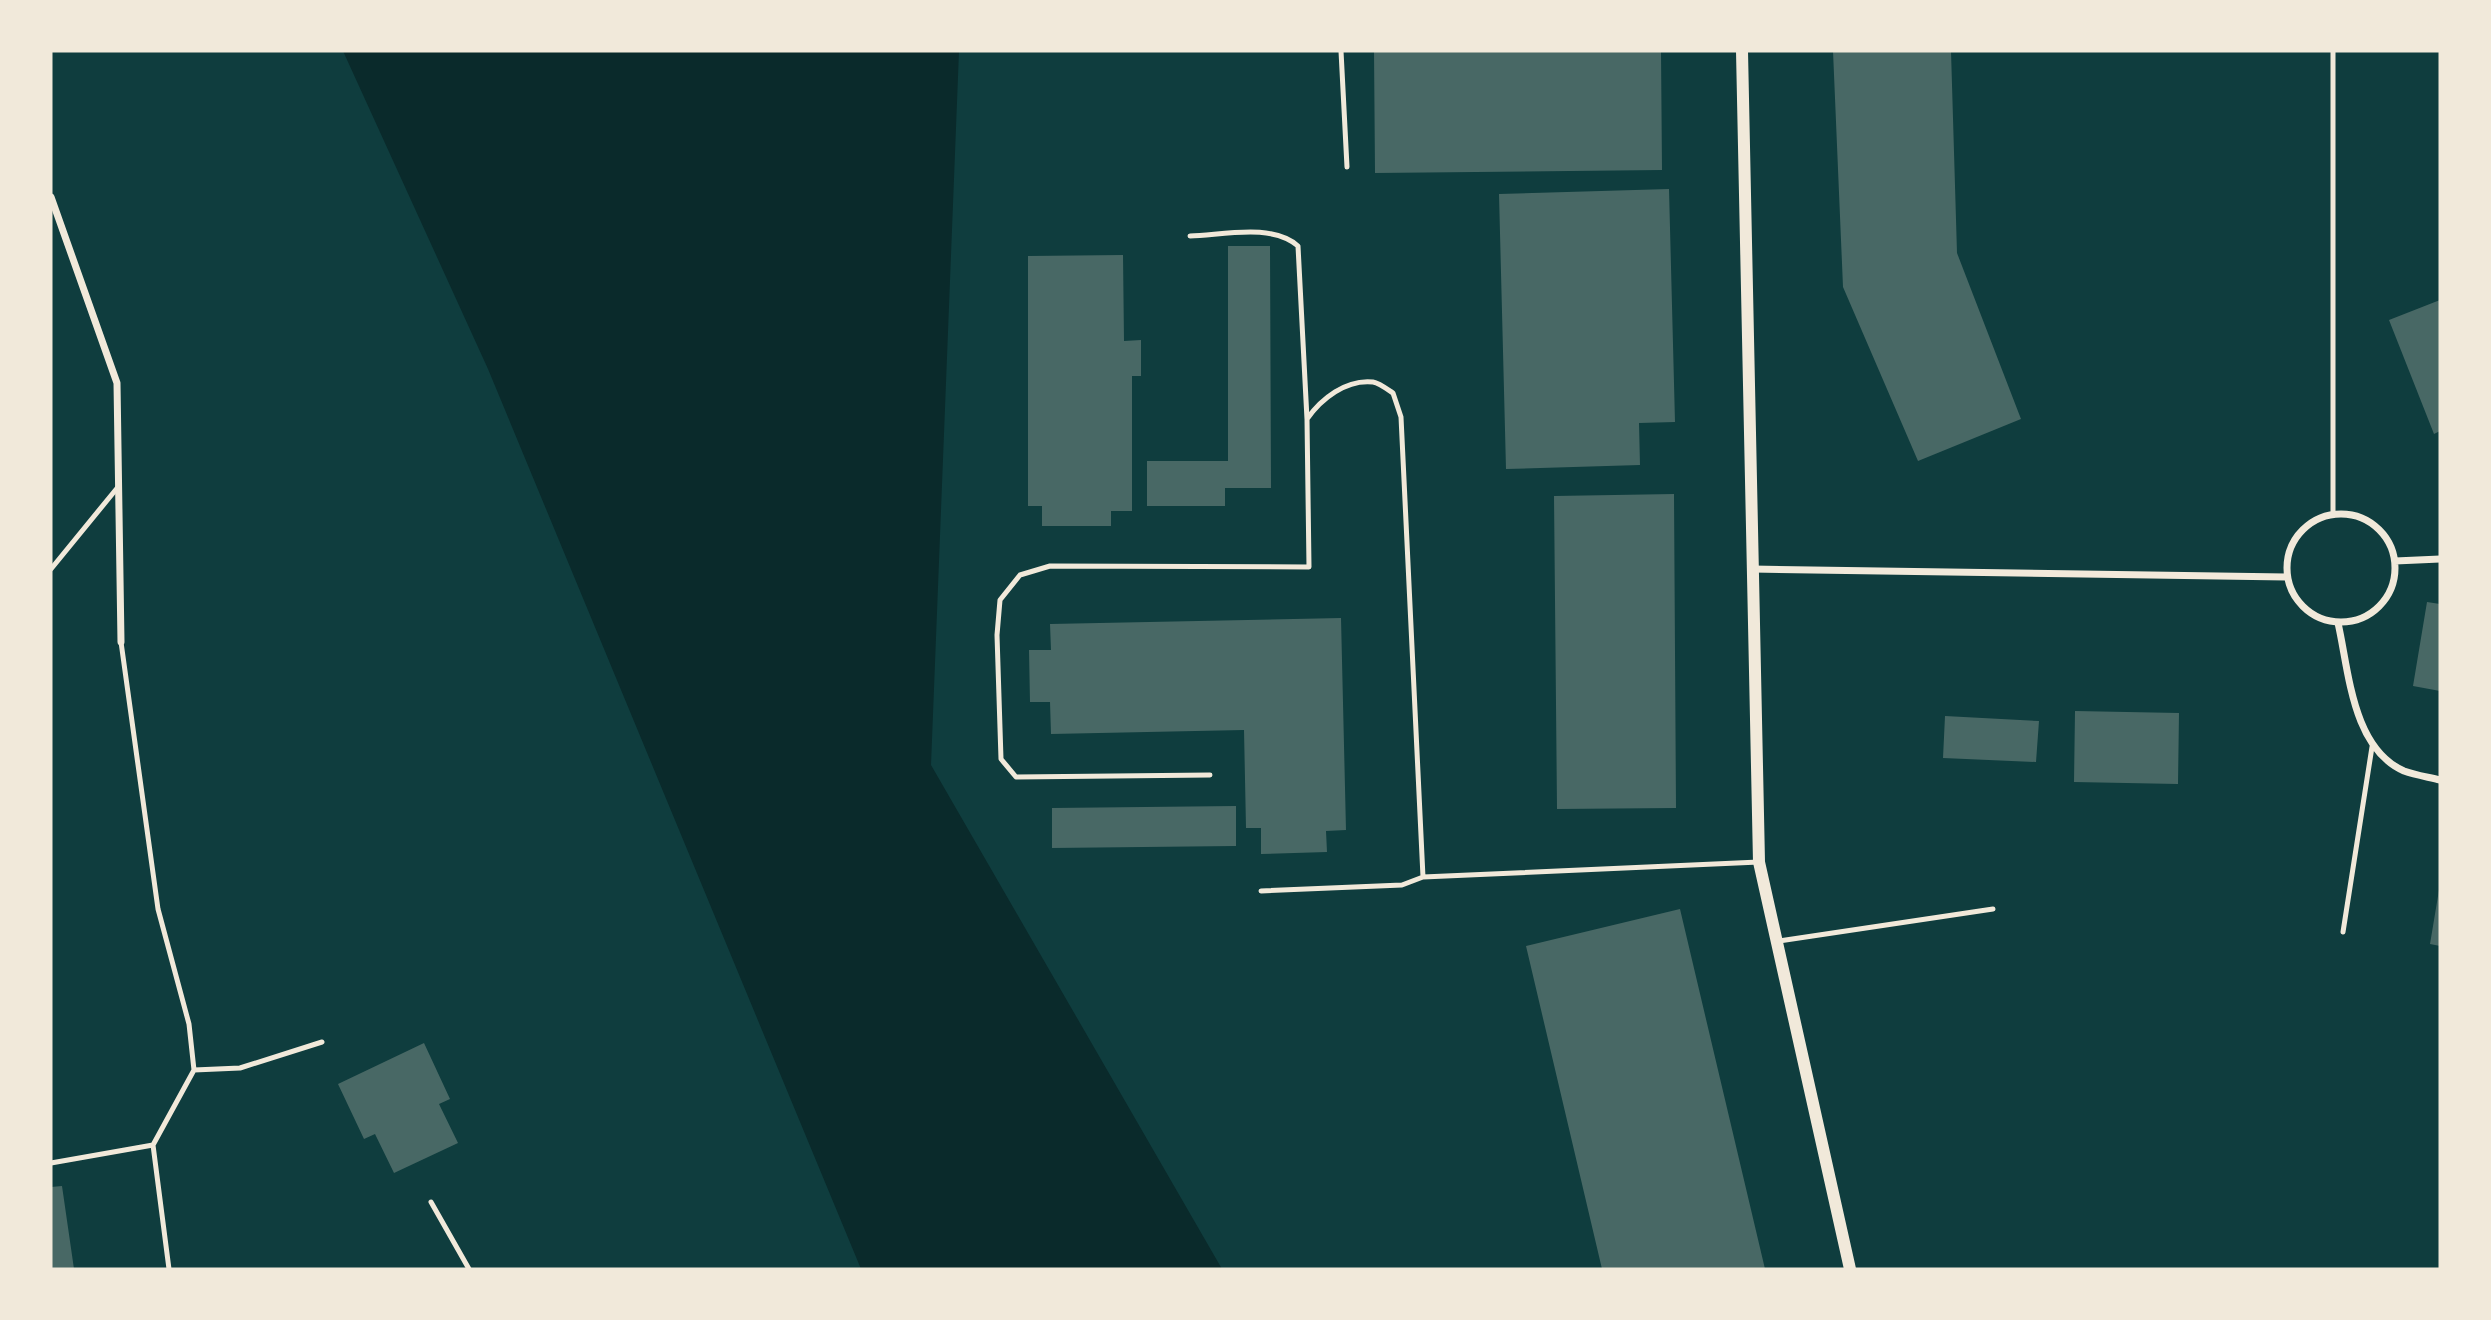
<svg xmlns="http://www.w3.org/2000/svg" width="2491" height="1320" viewBox="0 0 2491 1320" font-family="Figtree,sans-serif">
  <style>
    .water { fill: #0a2a2b }
    .building { fill: #486865 }
    .lines { fill: none; stroke-linecap: round; stroke-linejoin: round }
    .service { stroke: #f1e9da; stroke-width: 5 }
    .minor { stroke: #f1e9da; stroke-width: 7 }
    .tertiary { stroke: #f1e9da; stroke-width: 12 }
  </style>
  <rect width="100%" height="100%" fill="#0f3d3e"/>
  <path class="water" d="M343,51H959L931,765L1222,1269H861L488,369Z"/>
  <path class="building" d="M1374,51H1661L1662,170L1375,173Z
    M1833,51H1951L1957,253L2021,419L1918,461L1843,287Z
    M1669,189L1675,422L1639,423L1640,465L1506,469L1499,194Z
    M1228,246H1270L1271,488H1225V506H1147V461H1228Z
    M1123,255L1124,341L1141,340V376H1132V511H1111V526H1042V506H1028V256Z
    M2440,300V431L2434,434L2389,320Z
    M1674,494L1676,808L1557,809L1554,496Z
    M2427,602L2440,604V691L2413,686Z
    M1341,618L1346,830L1326,831L1327,852L1261,854V828H1246L1244,730L1051,734L1050,702H1030L1029,650H1051L1050,624Z
    M2075,711L2179,713L2178,784L2074,782Z
    M1945,716L2039,721L2036,762L1943,758Z
    M1236,806V846L1052,848V808Z
    M2439,890H2440V946L2430,944Z
    M1680,909L1765,1269H1602L1526,946Z
    M424,1043L450,1099L439,1104L458,1143L394,1173L375,1134L364,1139L338,1084Z
    M62,1186L74,1269H51V1187Z"/>
  <g class="lines">
    <path class="service" d="M1341,51L1347,167
      M1190,236C1223,235 1272,223 1298,246L1307,419
      M2333,514V51
      M51,569L118,487
      M121,642L158,909L189,1024L194,1070L153,1145L169,1269
      M1210,775L1016,777L1001,759L997,635L1000,600L1020,575L1050,566L1309,567L1307,419C1321,399 1346,379 1373,382C1379,383 1387,389 1393,393L1401,417L1423,877
      M1261,891L1402,885L1423,877L1759,862
      M2343,932L2372,747
      M1779,941L1993,909
      M194,1070L240,1068L322,1042
      M51,1163L153,1145
      M431,1202L469,1269"/>
    <path class="minor" d="M51,197L117,383L121,642
      M2287 568a54 54 0 1 1 108 0a54 54 0 1 1-108 0Z
      M2395,561L2440,559
      M1752,569L2286,577
      M2338,623C2349,671 2352,748 2404,771C2415,775 2428,777 2440,780"/>
    <path class="tertiary" d="M1742,51L1759,862L1850,1269"/>
  </g>
  <rect width="2491" height="1320" fill="none" stroke="#f1e9da" stroke-width="105"/>
</svg>
